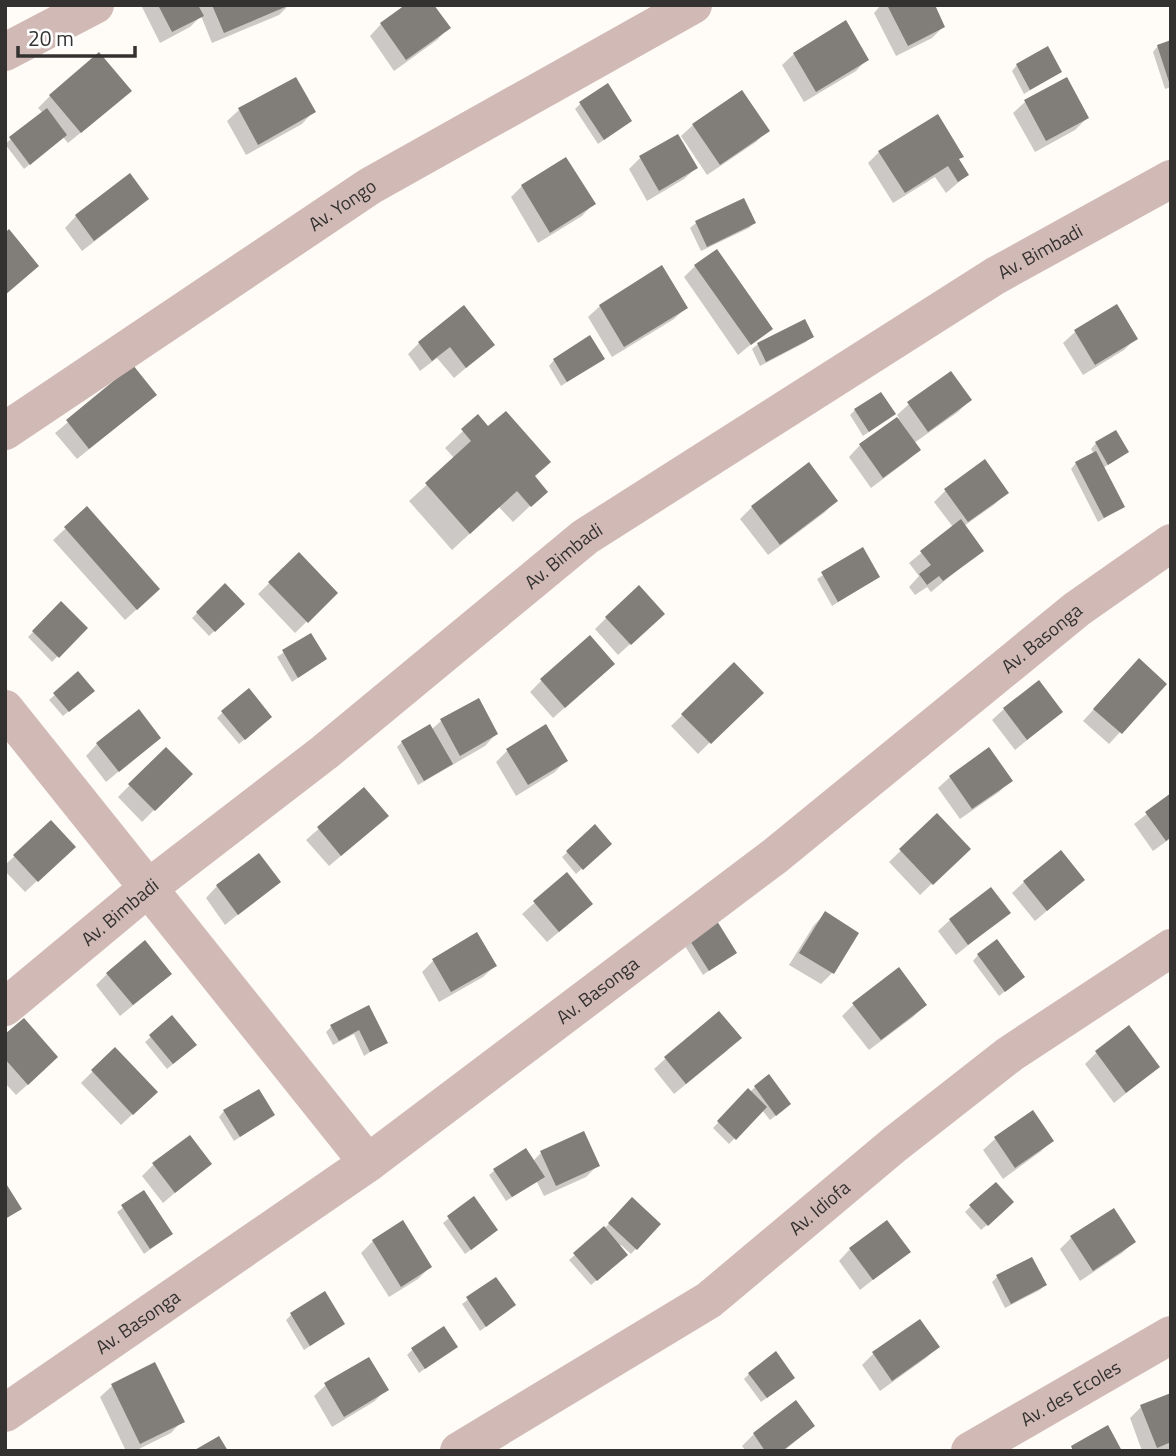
<svg xmlns="http://www.w3.org/2000/svg" width="1176" height="1456" viewBox="0 0 1176 1456" font-family="'Titillium Web',sans-serif">
  <style>
    .shadow { fill: #0003 }
    .building { fill: #817d79 }
    .lines { fill: none; stroke-linecap: round; stroke-linejoin: round }
    .minor { stroke: #d1bab6; stroke-width: 38 }
    .labels { text-anchor: middle; stroke-width: 6; stroke-linejoin: round; paint-order: stroke }
    .street-label { font-size: 19px; fill: #343230; stroke: #fff }
  </style>
  <rect width="100%" height="100%" fill="#fffbf7"/>
  <path class="shadow" d="M141,5H289L279,15L212,43L201,16L190,27L160,43Z
    M881,5H933L943,27L932,38L896,56L874,13Z
    M381,24L448,28L437,40L394,71L370,36Z
    M1171,42V87L1165,89L1153,52L1158,46Z
    M794,54L867,59L856,71L804,102L782,65Z
    M99,55L118,102L68,143L63,137L24,169L5,144L43,113L38,108L50,96Z
    M1017,65L1060,72L1024,94L1012,71Z
    M296,79L313,112L302,124L246,155L227,121L239,110Z
    M1025,102L1087,118L1075,130L1035,152L1013,113Z
    M580,104L630,121L598,144L575,109Z
    M693,125L767,131L756,142L707,175L681,136Z
    M879,152L962,156L958,160L967,175L946,193L935,177L893,203L868,163Z
    M640,158L696,168L684,179L647,201L629,169Z
    M522,186L593,204L582,216L538,243L511,197Z
    M147,199L135,210L82,251L65,228L76,216Z
    M696,223H754L749,228L701,251L690,228Z
    M695,266L771,328L738,355L684,277Z
    M600,306L686,308L674,319L612,357L588,317Z
    M1116,306L1135,339L1124,350L1083,375L1063,343L1075,332Z
    M811,337L806,342L760,366L752,349L758,344Z
    M419,343L493,345L454,378L437,358L420,371L408,354Z
    M602,359L561,386L549,366L554,360Z
    M133,368L143,406L77,459L55,433Z
    M970,400L958,412L914,443L919,450L907,461L871,488L849,457L860,445L899,418L897,415L909,404Z
    M855,410L894,414L863,436L850,415Z
    M478,417L546,491L513,522L499,507L452,550L409,501L455,459L445,448Z
    M1096,443L1127,452L1103,468L1122,507L1098,522L1071,469L1076,463L1094,454L1091,449Z
    M946,490L1006,493L995,504L964,526L982,550L931,592L927,587L915,595L909,587L919,576L909,563L953,527L934,502Z
    M836,501L824,513L768,555L740,519L752,507Z
    M87,509L147,600L125,620L53,540Z
    M862,550L878,577L832,606L817,579Z
    M299,554L336,593L295,633L258,594Z
    M225,585L243,604L209,636L192,618Z
    M61,604L85,628L52,662L28,637Z
    M606,618L651,625L618,655L595,629Z
    M310,635L325,659L292,682L277,657Z
    M734,665L761,692L698,754L671,726Z
    M1128,672L1165,684L1109,744L1083,721Z
    M78,674L87,696L63,716L49,700Z
    M602,675L553,718L530,692L542,680Z
    M478,700L496,734L485,746L418,785L397,747L402,742L432,729L441,721Z
    M1004,709L1061,712L1015,750L992,720Z
    M223,712L265,722L239,744L217,718Z
    M159,738L106,782L86,756L97,744Z
    M166,749L190,774L142,822L118,797Z
    M507,751L566,760L555,772L516,796L496,762Z
    M950,777L1010,781L999,792L960,819L938,788Z
    M364,789L375,827L329,866L306,840Z
    M1171,795V838L1153,851L1134,824Z
    M937,815L968,849L920,895L889,862Z
    M51,822L62,858L25,892L5,871V865Z
    M595,827L604,849L576,874L562,857Z
    M566,875L579,915L547,942L522,914Z
    M1083,880L1035,921L1012,893L1024,882Z
    M278,882L225,925L206,898L217,886Z
    M1008,913L956,955L938,931L950,920Z
    M825,914L832,973L821,984L789,965L814,925Z
    M680,938L735,952L703,975Z
    M978,955L1023,977L999,996L973,961Z
    M433,961L495,966L483,977L439,1002L422,972Z
    M107,974L158,985L120,1016L96,985Z
    M854,1004L925,1005L913,1017L869,1050L842,1016Z
    M368,1007L386,1042L364,1056L354,1034L333,1045L326,1032L331,1027Z
    M172,1018L190,1050L167,1069L145,1042Z
    M5,1037L45,1069L16,1095L5,1083Z
    M115,1049L156,1092L121,1125L81,1083Z
    M728,1050L674,1094L654,1069L666,1058Z
    M1096,1053L1158,1067L1114,1103L1085,1064Z
    M755,1087L783,1110L770,1120L762,1110L729,1144L713,1128L748,1091L750,1092Z
    M224,1111L273,1115L234,1141L219,1117Z
    M1032,1113L1052,1141L1040,1152L1003,1179L983,1150L995,1139Z
    M541,1153L597,1166L586,1177L544,1196L537,1182L506,1201L489,1175L495,1170L533,1161Z
    M210,1163L163,1203L142,1176L154,1164Z
    M144,1193L171,1234L144,1254L117,1212Z
    M473,1198L491,1235L465,1254L443,1223Z
    M632,1200L658,1225L631,1254L621,1245L619,1246L620,1260L591,1285L569,1260L604,1229Z
    M970,1207L1007,1208L981,1230L965,1212Z
    M1072,1237L1134,1242L1122,1253L1080,1281L1060,1249Z
    M373,1241L430,1267L418,1279L389,1297L361,1253Z
    M850,1249L908,1252L860,1290L839,1261Z
    M997,1277L1045,1285L1040,1290L1005,1308L992,1282Z
    M496,1279L508,1310L480,1331L462,1304Z
    M291,1315L343,1324L304,1350L286,1320Z
    M456,1346L419,1373L407,1355L412,1350Z
    M938,1347L926,1358L880,1391L862,1365L873,1354Z
    M154,1364L182,1421L171,1433L135,1451H126L100,1397L112,1386Z
    M749,1374L788,1383L761,1402L744,1379Z
    M326,1385L386,1389L375,1401L332,1427L314,1396Z
    M1171,1395V1448L1164,1451H1142L1130,1418L1141,1407Z
    M813,1426L784,1451H746L742,1446L754,1434Z"/>
  <path class="building" d="M158,5H198L204,16L172,32Z
    M212,5H290L224,33Z
    M405,5H434L451,28L406,60L380,23Z
    M887,5H935L945,27L908,46Z
    M846,20L869,60L816,92L793,53Z
    M1171,40V85H1170L1157,45Z
    M1048,46L1062,72L1030,90L1016,64Z
    M99,52L132,91L81,133L49,95Z
    M296,77L316,112L258,145L238,108Z
    M1067,77L1089,118L1046,141L1024,100Z
    M608,83L632,121L604,140L579,102Z
    M742,90L770,131L720,165L692,124Z
    M47,108L67,135L30,165L9,137Z
    M938,114L964,157L959,159L969,175L958,182L948,166L905,193L878,151Z
    M678,134L698,168L659,191L639,156Z
    M566,157L596,204L550,233L521,185Z
    M130,173L149,199L94,241L75,215Z
    M744,198L756,223L707,247L695,221Z
    M9,229L39,266L5,295V233Z
    M717,249L773,329L751,345L694,265Z
    M662,265L688,308L624,347L599,305Z
    M1117,304L1138,339L1095,365L1074,330Z
    M464,305L495,345L466,368L450,347L432,361L418,342Z
    M805,319L814,337L766,362L757,343Z
    M590,335L605,359L567,382L553,359Z
    M133,365L157,395L89,449L66,420Z
    M951,371L972,400L928,432L907,402Z
    M881,392L896,414L869,432L854,409Z
    M506,411L551,462L535,476L548,492L531,507L517,491L470,534L425,483L471,441L461,429L478,414L488,426Z
    M897,417L921,450L883,478L859,444Z
    M1116,430L1129,452L1108,465L1095,442Z
    M1096,451L1125,507L1104,518L1075,462Z
    M985,459L1009,493L968,522L944,489Z
    M809,462L838,501L780,545L751,506Z
    M87,506L160,589L137,610L64,527Z
    M961,519L984,551L943,581L939,576L927,585L919,574L931,565L920,551Z
    M863,547L880,577L838,602L821,572Z
    M299,552L338,593L308,623L268,582Z
    M225,583L245,604L215,632L196,612Z
    M639,585L665,614L631,645L605,617Z
    M61,601L88,628L59,658L32,631Z
    M311,633L327,659L298,678L282,650Z
    M590,635L615,664L565,708L540,679Z
    M1139,658L1167,684L1122,734L1093,709Z
    M734,662L764,693L711,744L681,714Z
    M78,671L95,691L69,712L53,693Z
    M1039,680L1063,712L1027,740L1003,708Z
    M249,688L272,717L245,740L221,711Z
    M479,698L498,734L460,756L440,719Z
    M139,709L161,738L119,772L96,743Z
    M430,724L453,764L424,781L401,741Z
    M546,724L568,761L528,785L506,749Z
    M166,747L193,774L155,811L128,784Z
    M989,747L1013,781L972,809L949,776Z
    M364,787L389,816L341,856L317,827Z
    M1171,793V837L1166,841L1145,812Z
    M937,813L971,849L933,885L899,849Z
    M51,820L76,847L38,882L13,855Z
    M595,824L612,844L583,870L566,851Z
    M1061,850L1085,880L1047,911L1023,881Z
    M259,853L281,882L238,915L216,885Z
    M567,872L593,904L559,932L533,901Z
    M991,887L1011,913L968,945L949,919Z
    M825,911L859,933L834,974L799,953Z
    M712,913L737,953L709,971L684,931Z
    M477,932L497,966L451,992L432,959Z
    M997,939L1025,977L1005,992L977,954Z
    M145,940L172,974L133,1005L106,973Z
    M899,967L927,1005L881,1040L852,1003Z
    M369,1005L388,1043L370,1052L359,1030L339,1041L330,1025Z
    M719,1011L742,1038L686,1084L664,1057Z
    M172,1015L197,1045L173,1064L149,1035Z
    M24,1018L58,1057L28,1085L5,1059V1034Z
    M1129,1025L1160,1067L1126,1093L1095,1051Z
    M115,1047L158,1092L133,1115L91,1070Z
    M769,1074L791,1104L776,1116L754,1086Z
    M748,1088L767,1107L736,1140L717,1121Z
    M259,1089L275,1115L240,1137L223,1110Z
    M1033,1110L1054,1141L1015,1168L994,1137Z
    M584,1131L600,1166L556,1186L540,1151Z
    M190,1135L212,1164L175,1193L152,1163Z
    M526,1148L545,1177L512,1197L493,1169Z
    M5,1182L22,1209L5,1219Z
    M996,1182L1014,1202L988,1226L969,1205Z
    M144,1190L173,1234L150,1249L121,1205Z
    M474,1196L498,1230L471,1250L447,1216Z
    M632,1197L661,1224L637,1250L608,1223Z
    M1114,1208L1136,1242L1093,1271L1070,1236Z
    M403,1220L432,1267L401,1287L372,1240Z
    M887,1220L911,1252L873,1280L849,1248Z
    M604,1226L628,1255L597,1281L573,1253Z
    M1032,1257L1047,1285L1011,1304L996,1275Z
    M496,1277L516,1305L486,1327L466,1297Z
    M325,1291L345,1324L310,1346L290,1313Z
    M920,1319L940,1347L892,1381L872,1352Z
    M444,1326L458,1347L425,1369L411,1348Z
    M776,1351L795,1378L767,1398L748,1373Z
    M369,1357L389,1390L344,1417L324,1383Z
    M155,1362L185,1422L140,1444L111,1384Z
    M1171,1393V1442L1157,1448L1140,1405Z
    M796,1400L815,1426L782,1451H765L753,1433Z
    M1108,1425L1122,1451H1073L1071,1446Z
    M219,1436L228,1451H193Z"/>
  <g class="lines">
    <g class="minor">
      <path d="M5,52L95,5"/>
      <path id="s1" d="M5,431L370,186L693,5"/>
      <path d="M5,709L368,1163"/>
      <path id="s2" d="M5,1007L147,889L325,752L585,537L995,276L1171,179"/>
      <path id="s3" d="M5,1413L368,1163L775,856L1077,609L1171,543"/>
      <path id="s4" d="M459,1451L709,1300L895,1144L1010,1054L1171,948"/>
      <path id="s5" d="M970,1451L1171,1335"/>
    </g>
  </g>
  <g class="labels">
    <g class="street-label">
      <text dy="7" stroke="none"><textPath href="#s1" startOffset="406">Av. Yongo</textPath></text>
      <text dy="7" stroke="none"><textPath href="#s2" startOffset="1284">Av. Bimbadi</textPath></text>
      <text dy="7" stroke="none"><textPath href="#s2" startOffset="718">Av. Bimbadi</textPath></text>
      <text dy="7" stroke="none"><textPath href="#s3" startOffset="1295">Av. Basonga</textPath></text>
      <text dy="7" stroke="none"><textPath href="#s2" startOffset="149">Av. Bimbadi</textPath></text>
      <text dy="7" stroke="none"><textPath href="#s3" startOffset="728">Av. Basonga</textPath></text>
      <text dy="7" stroke="none"><textPath href="#s4" startOffset="436">Av. Idiofa</textPath></text>
      <text dy="7" stroke="none"><textPath href="#s3" startOffset="161">Av. Basonga</textPath></text>
      <text dy="7" stroke="none"><textPath href="#s5" startOffset="116">Av. des Ecoles</textPath></text>
    </g>
  </g>
  <rect width="1176" height="1456" fill="none" stroke="#343230" stroke-width="14"/>
  <path d="M18 46v10h117v-10" fill="none" stroke="#343230" stroke-width="3.5"/>
  <text x="28" y="46" font-size="21" fill="#343230" stroke="#ffffff" stroke-width="5" paint-order="stroke">20 m</text>
</svg>
